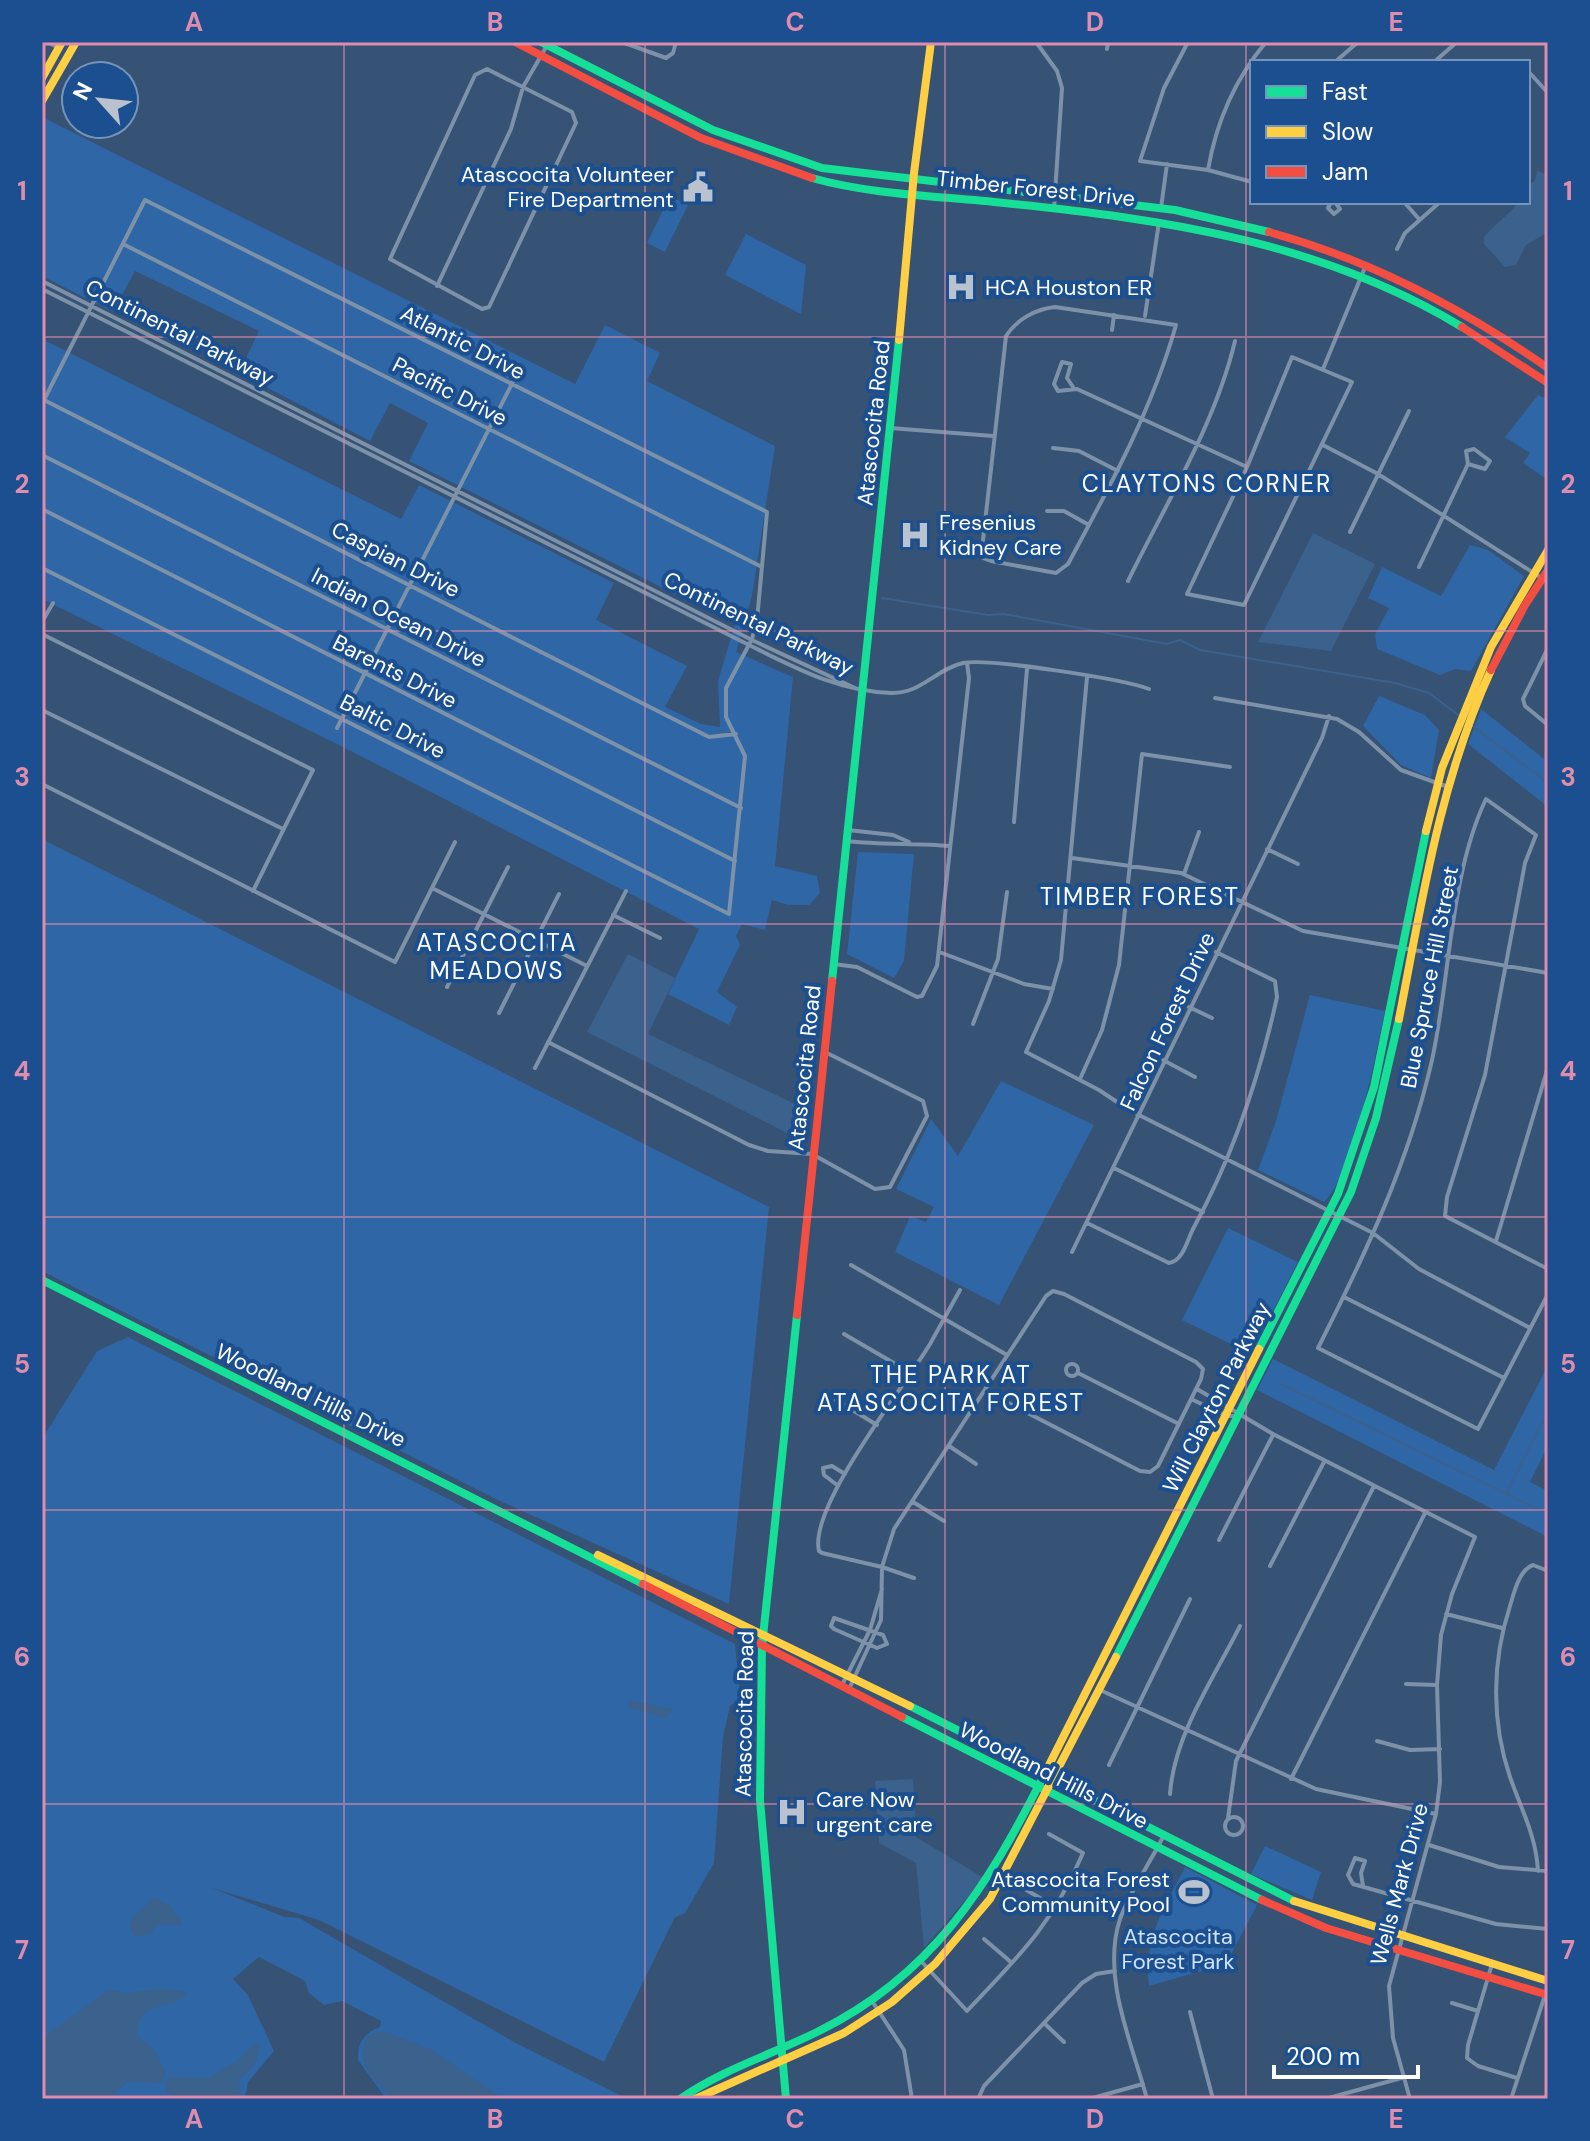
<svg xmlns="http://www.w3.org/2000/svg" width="1590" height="2141" viewBox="0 0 1590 2141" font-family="'DM Sans',sans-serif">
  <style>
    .green { fill: #2f66a5 }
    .water { fill: #3b618d }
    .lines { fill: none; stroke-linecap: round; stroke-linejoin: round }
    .stream { stroke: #3b618d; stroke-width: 2 }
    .street { stroke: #7d92a8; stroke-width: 4 }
    .fast { stroke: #16e098; stroke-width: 8 }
    .slow { stroke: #ffcf43; stroke-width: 8 }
    .jam { stroke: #f24e42; stroke-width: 8 }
    .grid { fill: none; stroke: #e08cad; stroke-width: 2; stroke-opacity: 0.55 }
    .labels { text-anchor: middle; stroke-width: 8; stroke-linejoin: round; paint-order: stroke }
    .poi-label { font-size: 22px; fill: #fff; stroke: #1b4f8f; text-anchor: start }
    .street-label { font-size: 22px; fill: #fff; stroke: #1b4f8f }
    .park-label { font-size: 22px; fill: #cfe3fa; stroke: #1b4f8f }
    .neighbourhood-label { font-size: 24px; letter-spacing: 2px; fill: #fff; stroke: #1b4f8f }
    .neatline { fill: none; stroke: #e08cad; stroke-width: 3 }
    .grid-label { font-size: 26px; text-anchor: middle; font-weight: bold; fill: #e08cad }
  </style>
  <rect width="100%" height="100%" fill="#365274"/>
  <path class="green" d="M42,117L575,384L605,325L660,353L647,381L775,446L752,596L736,652L793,677L775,866L817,876L820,893L809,905H788L772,900L765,930L742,924L736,936L740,945L717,992L737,1007L729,1025L668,994L699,929L339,745L42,599V339L401,519L419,485L614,583L596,620L687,666L665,707L701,724L720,727L718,681L735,624L409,461L428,423L390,403L370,441L239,373L259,331L135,271L113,312L42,276Z
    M670,196L688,205L665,252L647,243Z
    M746,234L806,265L801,314L725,275Z
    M1548,393V480L1523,463L1530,453L1505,437L1538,395L1545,398Z
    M1470,545L1488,550L1524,576L1471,671L1455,669L1440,675L1377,649L1375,634L1389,608L1368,598L1382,567L1441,596Z
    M1379,696L1425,715L1439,730L1431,778L1401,765L1363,726Z
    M1481,709L1548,762V807L1468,744Z
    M42,839L769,1207L729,1604L500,1501L42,1271Z
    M858,852L914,854L904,961L894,978L847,954Z
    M1310,995L1385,1011C1376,1053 1353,1176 1324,1202L1258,1170L1276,1121Z
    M1001,1081L1094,1125L999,1305L895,1252L910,1216L926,1222L934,1207L896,1189L931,1119L958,1156Z
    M1228,1228L1298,1262L1251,1354L1182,1320Z
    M128,1337L735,1644L740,1698L730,1706L723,1737L714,1863L685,1913L675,1917L604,2062L319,1920L212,1888L285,1917L299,1918L514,2042L628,2099H386L358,2060C357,2043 364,2033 380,2027L381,2021L342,2001L324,2005L309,1993L305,1981L259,1957L233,1979L248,1995L274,2051L248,2082L245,2099H42V1439L97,1351Z
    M1273,1359L1494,1470L1548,1365V1446L1530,1482L1548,1491V1537L1257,1390Z
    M1265,1846L1321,1872L1312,1900L1251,1874Z
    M1185,1867L1257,1905L1226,1964L1149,1986C1143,1939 1164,1908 1185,1867Z"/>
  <path class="water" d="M1537,171L1548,174V232L1526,245L1516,265L1505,267L1484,244V237C1491,228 1515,209 1518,202H1528V186L1535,180Z
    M1313,533L1375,564L1331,651L1258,642Z
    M628,954L675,978L648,1034L795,1104L793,1136L587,1032Z
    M630,1700L674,1710L664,1718L628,1707Z
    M913,1779L916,1837L984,1878L924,1948L916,1863L879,1843L875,1781Z
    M154,1898L171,1906L174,1914L181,1918V1925L158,1924L150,1934L135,1937L130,1928L131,1920Z
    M162,1989L187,1992C174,2013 138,1996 137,2036L153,2048L166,2072L162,2083L127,2082L109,2099H42V2038L108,1990L128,1993Z
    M383,2031L432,2050L503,2099H390C374,2074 353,2067 368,2036Z
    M255,2043L260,2046L255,2064L239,2080L240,2099H184L167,2092L165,2084L169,2077L208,2078L237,2061Z"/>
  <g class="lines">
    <path class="stream" d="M882,598L988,615L1004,614L1167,644L1180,640L1200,650L1395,683L1429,693L1548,783
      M1281,1384L1548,1514
      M1507,1492L1548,1411"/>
    <path class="street" d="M47,42L57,47
      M622,42L666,58L673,53L676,42
      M1036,42L1057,71L1062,88L1054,208
      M1188,42L1164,88L1140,161L1208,170L1252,182
      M1107,49L1108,42
      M1335,62L1358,42
      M1434,62L1457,42
      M487,69L572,112L576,123L489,307L482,309L390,259L475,75Z
      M1528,71L1548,93
      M1208,170C1216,123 1235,79 1266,42
      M1331,202L1328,208L1334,214L1340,209L1335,202
      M1404,202L1419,219
      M1161,208L1167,164
      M123,244L762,567
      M1397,249L1405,233L1440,202
      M42,281L754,641L855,688
      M437,286L511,129L523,87L549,42
      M42,289L749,645C796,668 837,691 891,693C921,694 936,669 963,663C988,658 1123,679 1149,689
      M1055,307L1176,325C1152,410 1110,486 1068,564L1056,573L991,561L983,558L982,549L1006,336C1017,319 1036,309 1055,307Z
      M1145,316L1159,222
      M1112,330L1114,315
      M1292,357L1352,382L1244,605L1187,594L1247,467Z
      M1323,369L1366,265
      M1073,387L1067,378L1071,364L1062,362L1054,384L1058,391L1077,389L1247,467
      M44,400L709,737L736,734
      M42,404L145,200L767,512L757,620L752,639L726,688V717L745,756L729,914L42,568
      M890,428L993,436
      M1323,445L1378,474L1548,582
      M1053,448L1079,451L1118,471
      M42,455L741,808
      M42,509L735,861
      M1047,511H1064L1089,525
      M1350,532L1409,411
      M1419,567L1468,464L1466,451L1474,449L1490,461L1485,469L1468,464
      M1128,581C1165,505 1215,425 1235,341
      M42,622L53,603
      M42,634L313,770L253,891
      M1548,648L1523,699L1525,706L1548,725
      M1087,677L1061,960L1049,1001L1026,1052L1099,1090L1129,1110L1373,1233L1419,1269L1530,1328
      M1215,698L1337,719L1359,732L1401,770L1448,787
      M42,710L283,829
      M337,728L519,370
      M42,784L395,962L455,842
      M1014,822L1027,669
      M848,830L893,835L909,842
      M846,841C881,845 915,843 950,846
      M1267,849L1298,864
      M1072,858L1181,873L1303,931L1548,973
      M1184,874L1199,832
      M432,888L587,966
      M613,915L660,938
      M942,953L1024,984L1053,989
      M833,964L857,967L917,997L922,996L937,966L969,678L967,663
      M447,987L508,867
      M1189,1007L1212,1018
      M499,1013L559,894
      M973,1024L998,959L1007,892
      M548,1042L749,1145L768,1151L812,1154L875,1189L890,1187L927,1116L923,1101L825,1052
      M1163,1060L1195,1077
      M535,1068L626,891
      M1080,1079L1102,1030L1119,965L1142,754L1230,767
      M1114,1168L1203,1212
      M1087,1223L1169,1263C1183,1261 1187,1241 1193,1229C1233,1156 1259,1079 1277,997L1275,981L1216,952
      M1496,1241L1548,1067
      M1072,1252L1322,738L1329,716
      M851,1265L1007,1355
      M1548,1269L1445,1216L1447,1197L1485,1075L1525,863L1536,835L1486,799C1450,874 1450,979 1432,1060C1409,1162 1365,1255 1318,1348L1478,1429L1548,1294
      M1344,1297L1504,1378
      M844,1334L911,1373
      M1066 1370a6 6 0 1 1 12 0a6 6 0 1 1-12 0Z
      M1078,1373L1179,1424
      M1197,1389L1273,1434L1475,1537L1452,1594L1441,1635L1437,1685L1440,1782L1436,1814L1389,1986L1393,2038L1410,2099
      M1191,1399L1227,1416H1237
      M836,1400L877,1425
      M949,1446L976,1464
      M837,1485L824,1475L823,1468L832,1466L845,1474
      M913,1502L944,1521
      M1219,1540L1273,1435
      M1270,1566L1324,1462
      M914,1578L882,1567L822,1553L819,1551C808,1507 905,1386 930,1344C940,1326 950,1308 960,1290
      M1446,1614L1502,1628
      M834,1618L883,1635L887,1644L877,1648L834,1629L831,1626Z
      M1406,1684L1437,1685
      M842,1685L870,1630L882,1589
      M849,1689L881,1620L882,1567L894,1529L1046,1296L1053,1291L1064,1294L1196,1362L1203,1369L1201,1379L1158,1466L1150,1472L1140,1471L985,1391
      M1100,1690L1316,1789L1436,1814
      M1377,1741L1410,1750L1440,1749
      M1109,1765L1190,1599
      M1291,1779L1425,1513
      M1170,1794C1174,1735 1214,1678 1240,1626
      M1225 1826a9 9 0 1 1 18 0a9 9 0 1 1-18 0Z
      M1228,1818L1236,1761L1374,1486
      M1429,1845L1499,1867L1548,1871
      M994,1871L1057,1908
      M1538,1871C1536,1835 1521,1809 1510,1777C1491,1721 1492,1661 1510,1606C1514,1593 1519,1570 1533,1565L1548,1571
      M1363,1886L1361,1873L1365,1861L1355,1858L1348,1875L1353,1884L1496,1924L1548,1929
      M984,1939L1012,1963
      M921,1961L967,2011C1020,1955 1052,1925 1083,1853L1049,1834
      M1492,1964L1468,2045L1467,2058L1478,2066L1517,2078
      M872,2001L904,2050L912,2099
      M1452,2003L1478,2011
      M1190,2012L1213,2099
      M1044,2023L1064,2042
      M978,2099L984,2086L1082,1983L1096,1974L1115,1971
      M1089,2099L1143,2084
      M1147,2099C1132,2043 1101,1977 1120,1919C1130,1891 1150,1863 1163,1837
      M1325,2099L1405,2077
      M1511,2099L1548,1986"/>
    <path class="fast" d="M541,42L713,130L822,168L1175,210L1269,232
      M812,178C872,195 941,196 1004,203C1164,219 1322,242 1462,327
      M832,981L899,340
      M42,1280L643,1584
      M1259,1349L1338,1194L1374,1087L1426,831
      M1116,1657L1351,1192L1376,1118L1399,1019
      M910,1706L1294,1901
      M902,1717L1262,1900
      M680,2099C723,2069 771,2055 817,2032C932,1976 988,1886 1043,1777
      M786,2099L760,1800L762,1646L797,1315"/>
    <path class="slow" d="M42,78L62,42
      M42,101L76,42
      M899,340L914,173L931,42
      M1426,831L1442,768L1491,647L1548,550
      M1399,1019C1422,901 1440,781 1491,670
      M598,1555L910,1706
      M1043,1777L1259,1349
      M1294,1901L1548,1981
      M695,2099L844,2033L892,2002L935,1964L990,1899L1116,1657"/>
    <path class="jam" d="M515,42L701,138L812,178
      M1269,232C1371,260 1462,308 1548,368
      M1462,327L1548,383
      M1491,670L1525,605L1548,570
      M797,1315L832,981
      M643,1584L902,1717
      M1262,1900L1326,1928L1548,1995"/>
  </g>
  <path class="grid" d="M344,42V2099M645,42V2099M945,42V2099M1246,42V2099M42,337H1548M42,631H1548M42,924H1548M42,1217H1548M42,1510H1548M42,1804H1548"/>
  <defs>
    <g id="civic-bare" transform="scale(2.4)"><path d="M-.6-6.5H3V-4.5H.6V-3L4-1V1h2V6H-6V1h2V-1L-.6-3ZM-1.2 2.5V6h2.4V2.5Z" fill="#b9c2ce" stroke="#1b4f8f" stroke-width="2.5" paint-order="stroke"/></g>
    <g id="hospital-bare" transform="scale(2.4)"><path d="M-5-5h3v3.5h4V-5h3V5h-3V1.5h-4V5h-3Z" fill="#b9c2ce" stroke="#1b4f8f" stroke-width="2.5" paint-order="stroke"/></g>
    <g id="stadium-bare" transform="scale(2.4)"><path d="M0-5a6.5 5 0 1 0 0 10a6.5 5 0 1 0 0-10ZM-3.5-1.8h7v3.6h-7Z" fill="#b9c2ce" stroke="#1b4f8f" stroke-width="2.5" paint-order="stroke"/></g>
  </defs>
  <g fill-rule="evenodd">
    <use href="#civic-bare" x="698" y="187"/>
    <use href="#hospital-bare" x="961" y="287"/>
    <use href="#hospital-bare" x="915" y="535"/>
    <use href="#hospital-bare" x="792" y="1812"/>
    <use href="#stadium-bare" x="1194" y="1892"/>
  </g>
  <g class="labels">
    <g class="poi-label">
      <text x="674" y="182" text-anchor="end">Atascocita Volunteer<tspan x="674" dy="25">Fire Department</tspan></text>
      <text x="985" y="295">HCA Houston ER</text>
      <text x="939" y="530">Fresenius<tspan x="939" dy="25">Kidney Care</tspan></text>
      <text x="816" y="1807">Care Now<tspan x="816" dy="25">urgent care</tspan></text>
      <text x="1170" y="1887" text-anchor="end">Atascocita Forest<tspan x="1170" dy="25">Community Pool</tspan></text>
    </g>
    <g class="street-label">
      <text transform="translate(1036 188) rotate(6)" y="8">Timber Forest Drive</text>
      <text transform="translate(180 332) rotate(27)" y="8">Continental Parkway</text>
      <text transform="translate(463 342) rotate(27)" y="8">Atlantic Drive</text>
      <text transform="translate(450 391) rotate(27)" y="8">Pacific Drive</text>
      <text transform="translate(873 423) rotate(-84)" y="8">Atascocita Road</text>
      <text transform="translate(396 559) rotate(27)" y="8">Caspian Drive</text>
      <text transform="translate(399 617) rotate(27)" y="8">Indian Ocean Drive</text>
      <text transform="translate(759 623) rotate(26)" y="8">Continental Parkway</text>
      <text transform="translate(395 671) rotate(27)" y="8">Barents Drive</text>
      <text transform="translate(393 726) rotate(27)" y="8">Baltic Drive</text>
      <text transform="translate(1429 977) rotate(-79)" y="8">Blue Spruce Hill Street</text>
      <text transform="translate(1167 1021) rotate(-65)" y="8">Falcon Forest Drive</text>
      <text transform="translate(804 1068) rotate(-84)" y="8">Atascocita Road</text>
      <text transform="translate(311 1395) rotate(26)" y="8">Woodland Hills Drive</text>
      <text transform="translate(1216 1397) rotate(-63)" y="8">Will Clayton Parkway</text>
      <text transform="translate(744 1714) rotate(-89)" y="8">Atascocita Road</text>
      <text transform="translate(1054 1775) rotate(27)" y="8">Woodland Hills Drive</text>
      <text transform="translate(1399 1884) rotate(-75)" y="8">Wells Mark Drive</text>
    </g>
    <g class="park-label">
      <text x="1178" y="1944">Atascocita<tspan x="1178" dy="25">Forest Park</tspan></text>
    </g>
    <g class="neighbourhood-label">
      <text x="1207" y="492">CLAYTONS CORNER</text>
      <text x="1140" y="905">TIMBER FOREST</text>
      <text x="497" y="951">ATASCOCITA<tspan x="497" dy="28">MEADOWS</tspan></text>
      <text x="951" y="1383">THE PARK AT<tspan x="951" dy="28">ATASCOCITA FOREST</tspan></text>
    </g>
  </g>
  <rect width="1590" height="2141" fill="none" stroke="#1b4f8f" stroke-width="88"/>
  <rect x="1250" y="60" width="280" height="144" fill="#1b4f8f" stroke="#7695bc" stroke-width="2"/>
  <rect x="1266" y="86" width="40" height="12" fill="#16e098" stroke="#7695bc" stroke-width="2"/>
  <text x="1322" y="100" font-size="24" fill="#ffffff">Fast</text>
  <rect x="1266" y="126" width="40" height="12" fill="#ffcf43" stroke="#7695bc" stroke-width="2"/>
  <text x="1322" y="140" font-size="24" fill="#ffffff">Slow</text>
  <rect x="1266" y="166" width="40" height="12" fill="#f24e42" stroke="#7695bc" stroke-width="2"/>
  <text x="1322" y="180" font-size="24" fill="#ffffff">Jam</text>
  <g transform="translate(100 100) rotate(297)"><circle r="38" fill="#1b4f8f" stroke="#7695bc" stroke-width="2"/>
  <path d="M0-6L14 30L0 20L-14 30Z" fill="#b9c2ce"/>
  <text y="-12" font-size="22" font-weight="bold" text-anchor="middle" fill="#ffffff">N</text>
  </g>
  <path d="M1274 2065v12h144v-12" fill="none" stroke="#ffffff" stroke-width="4"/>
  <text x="1286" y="2065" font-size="24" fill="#ffffff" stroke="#1b4f8f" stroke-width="6" paint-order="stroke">200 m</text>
  <rect x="44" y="44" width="1502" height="2053" class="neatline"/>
  <g class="grid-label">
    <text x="194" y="31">A</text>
    <text x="495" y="31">B</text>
    <text x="795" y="31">C</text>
    <text x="1095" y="31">D</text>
    <text x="1396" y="31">E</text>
    <text x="22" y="200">1</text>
    <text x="1568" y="200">1</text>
    <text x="22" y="493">2</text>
    <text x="1568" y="493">2</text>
    <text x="22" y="786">3</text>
    <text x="1568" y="786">3</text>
    <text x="22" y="1080">4</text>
    <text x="1568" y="1080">4</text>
    <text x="22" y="1373">5</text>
    <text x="1568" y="1373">5</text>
    <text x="22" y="1666">6</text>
    <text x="1568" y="1666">6</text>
    <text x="22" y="1959">7</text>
    <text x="1568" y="1959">7</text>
    <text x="194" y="2128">A</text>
    <text x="495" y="2128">B</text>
    <text x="795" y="2128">C</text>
    <text x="1095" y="2128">D</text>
    <text x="1396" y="2128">E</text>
  </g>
</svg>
